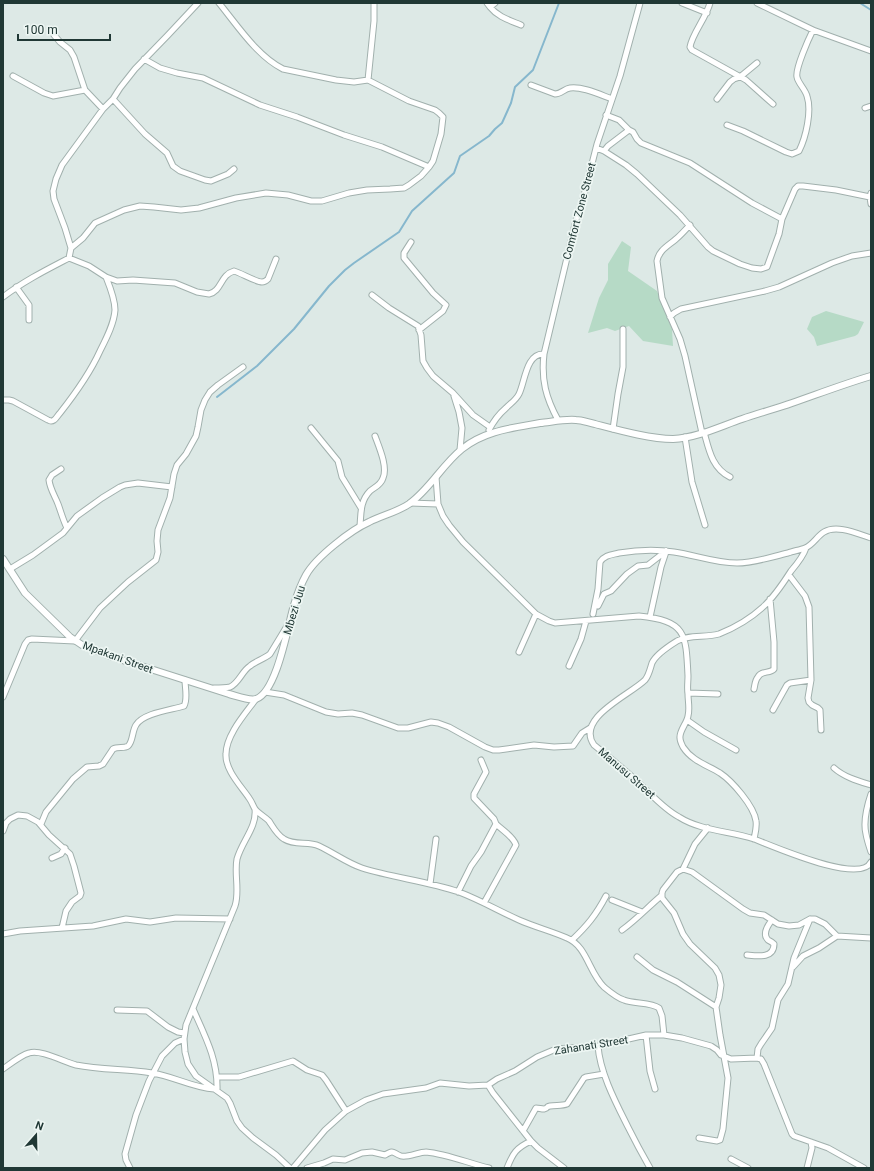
<svg xmlns="http://www.w3.org/2000/svg" width="874" height="1171" viewBox="0 0 874 1171" font-family="Roboto,sans-serif">
  <style>
    .green { fill: #b6dac6 }
    .lines { fill: none; stroke-linecap: round; stroke-linejoin: round }
    .stream { stroke: #86b7cd; stroke-width: 2 }
    .minor-casing { stroke: #a1b0ad; stroke-width: 7 }
    .tertiary-casing { stroke: #a1b0ad; stroke-width: 8 }
    .minor { stroke: #fff; stroke-width: 5 }
    .tertiary { stroke: #fff; stroke-width: 6 }
    .labels { text-anchor: middle; stroke-width: 3.5; stroke-linejoin: round; paint-order: stroke }
    .street-label { font-size: 11px; fill: #203835; stroke: #edf6f3 }
  </style>
  <rect width="100%" height="100%" fill="#dde9e6"/>
  <path class="green" d="M622,241L631,247L628,271L657,291L672,329L673,346L643,341L629,326L615,331L607,328L588,333L599,298L608,280V264Z
    M826,311L864,322L858,334L855,336L817,346L814,337L807,329L812,317Z"/>
  <g class="lines">
    <path class="stream" d="M860,3L871,10
      M217,397L257,366L294,329L329,286L345,270L354,263L399,232L412,211L454,173L460,156L489,136L495,129L502,123L511,103L515,87L533,70L559,3"/>
    <g class="minor-casing">
      <path id="minor" d="M219,3C237,25 257,56 283,69L336,80L354,82L368,80
        M487,3L490,7L495,3
        M682,3L707,13
        M710,3C706,18 692,34 690,47L692,50L746,80L773,104
        M757,3L813,30L871,51
        M490,7C498,17 509,20 521,25
        M54,35L60,42L70,50L74,57L85,90L103,109
        M144,59L160,68L177,73L203,78L260,105L297,117L344,135L382,147L429,167
        M13,76L44,93L53,96L85,90
        M531,85L555,94C561,94 564,89 570,88C582,86 601,95 612,99
        M113,99L145,134L167,153L173,166L180,171L205,180L211,181L228,174L234,169
        M717,99L730,82L734,79L740,77L757,63
        M865,108L871,106
        M606,115L619,120L629,130L633,132L637,139L641,143L690,163L752,203L782,219
        M727,125L743,131L786,152L792,154L799,151C806,137 812,111 807,96C805,89 798,83 797,77C795,69 809,38 813,30
        M596,148L604,151L626,165L637,174L680,215L708,247L713,251L740,264L752,268L761,269L767,267L779,234L782,219L795,189L798,186H803L836,190L870,197
        M604,151L608,146L629,130
        M871,193L870,197L871,204
        M690,225C685,230 681,235 676,239C668,246 659,250 657,261L662,298L680,339L685,356L702,433
        M411,242L404,253V258L433,293L446,305L443,311L419,330
        M71,248L83,238L95,223L124,210L140,206L154,207L181,210L199,208L236,198L266,193L288,195L311,201H322L349,193L367,190L390,189L404,188L409,185L421,176L429,167L433,161L441,134L443,117L439,113L435,110L409,101L368,80L374,21V3
        M69,258L89,266L106,277L117,281L133,280L175,283L197,292L209,294C222,291 220,275 234,271C241,273 256,282 262,282C265,282 266,281 268,279L276,259
        M16,287L29,305V320
        M372,295L389,308L418,326L421,335L423,361L427,368L433,376L453,393L473,415L490,427
        M3,297C24,281 46,270 69,258L71,248L65,228L54,199L53,191L56,179L62,165L103,109L113,99L120,88L135,69L168,35L198,3
        M670,317L674,313L681,309L765,291L779,287L832,263L852,256L871,253
        M454,396L459,412L462,428L460,450
        M3,400H9L13,401L48,420C51,421 51,422 54,420C56,419 58,415 60,413C75,394 90,373 100,351C106,339 114,324 115,310C115,299 110,287 106,277
        M558,420C546,398 541,380 544,354L577,216L582,203L597,144L620,76L640,3
        M311,428L338,461L342,477L361,508
        M613,429L618,394L623,367V329
        M489,430C493,422 499,414 506,408C511,403 516,400 519,394C525,382 526,353 544,354
        M704,432C709,450 712,468 730,477
        M685,437L692,482L705,525
        M61,469L52,475L49,480C50,489 55,496 58,504C61,512 63,520 67,528
        M436,477L438,504L443,516L449,525L463,542L536,614L549,621L555,623L639,616C686,621 686,633 688,676C688,682 687,688 688,694C688,702 690,708 688,716C687,723 679,731 680,738C680,741 682,745 683,747C692,761 707,765 720,773C732,781 754,806 756,821C757,827 755,834 754,839
        M410,503L438,504
        M360,526C361,514 360,501 370,491C375,487 381,485 383,478C388,467 379,447 375,436
        M806,548C803,557 797,564 791,571C784,582 772,599 763,607C751,618 734,628 719,634C705,638 689,634 677,641C669,646 656,654 652,663C650,669 649,675 645,680C630,695 575,718 594,745C609,757 625,770 640,784C652,795 664,809 679,817C701,831 730,831 754,839C773,846 860,885 871,862
        M10,569L33,555L63,533L77,516L102,498L120,487L125,485L138,483L172,487
        M789,575L805,596L809,607L811,680L808,698L809,702L812,705L818,708L820,710L821,730
        M598,606L604,594L611,591L627,574L638,566L648,565L666,551
        M593,614L598,589L600,562C605,555 611,555 619,553C637,550 655,549 674,552C695,555 715,563 737,563C754,563 771,557 788,553C793,551 800,550 805,548C813,545 817,536 824,532C837,524 858,534 871,538
        M650,617L661,567L666,552
        M519,652L536,614
        M569,666L581,639L586,621
        M214,688C219,688 225,688 230,687C239,683 242,671 250,666C256,661 264,659 270,654L287,626
        M754,689C755,685 755,680 758,677C761,670 770,674 774,669V642L770,599
        M265,692L284,695L326,712L338,714L352,713L362,715L398,728H408L431,722L438,723L449,727L485,747L493,750H499L534,745L554,747L573,746L582,733L590,728
        M688,693L718,694
        M3,697L25,644L28,640L32,639L75,641L100,608L128,582L156,560L158,552L157,541L158,530L170,498L174,474L177,465L186,454L196,436L198,427L201,410L205,400L210,392L218,385L243,367
        M256,699C245,714 226,735 226,754C225,770 241,786 249,798C252,802 253,806 255,809C259,814 265,817 269,821C273,827 277,835 284,839C295,846 308,841 319,846C334,853 347,863 362,868C394,878 427,881 459,892C480,900 499,911 519,920C535,927 551,931 567,938C587,946 589,973 604,987C610,992 617,998 624,1000C634,1004 651,1002 659,1008L662,1016L664,1035
        M773,710L787,685L790,683L811,680
        M687,720L704,732L736,750
        M834,768C844,777 858,781 871,785
        M871,794C867,806 863,822 866,834C867,840 869,846 871,852
        M255,809C257,827 242,841 237,859C234,874 240,891 235,906L186,1025L184,1039L185,1052L188,1064L196,1076L227,1098L230,1103L237,1121L242,1128L253,1138L276,1155L290,1168
        M41,824L46,812L73,779L87,767L99,766L103,764L113,749C118,746 124,749 128,746C133,742 132,731 136,725C143,713 171,710 184,706C188,699 185,688 185,680
        M3,831L6,823L10,819L18,815L27,816L38,822L49,835L70,854L74,866L81,893L80,896L72,902L66,911L62,928
        M52,858L61,854L65,848
        M683,869L695,844L708,828
        M430,884L436,839
        M458,892L471,866L481,852L496,824L494,819L474,798V794L486,772L481,760
        M612,900L642,912
        M484,903L516,845C513,836 502,830 496,824
        M622,930C636,920 648,907 661,896
        M3,934L20,931L93,926L126,919L150,922L176,918L230,919
        M572,940C587,926 596,915 606,896
        M747,955C757,956 774,959 774,944C772,942 770,941 768,940C762,934 768,925 772,920
        M637,957L653,970L677,982L716,1007
        M793,967L803,956L819,948L837,936
        M193,1009C205,1036 218,1060 217,1090
        M117,1010L147,1011L168,1027L178,1032L184,1033
        M646,1035L650,1071L655,1089
        M598,1046C600,1073 616,1103 628,1127C635,1141 642,1154 650,1168
        M757,1058L758,1049L761,1044L772,1028L778,1000L788,984L794,958L810,919
        M3,1069C10,1064 21,1055 29,1053C41,1049 64,1062 76,1065C101,1070 127,1069 152,1073C173,1076 193,1088 214,1089
        M218,1077H239L293,1061L307,1070L322,1075L326,1080L346,1111
        M488,1085L493,1093L531,1141L538,1148L564,1168
        M523,1131L536,1108C539,1108 541,1109 544,1109C549,1108 545,1107 550,1106C556,1105 562,1106 567,1104L584,1078L586,1077L604,1074
        M699,1138L717,1141L720,1140L723,1129L728,1078L720,1035L716,1007L719,998L721,985L719,975L715,968L690,944L683,934L674,913L662,898V893L663,890L677,872L683,869L692,872L743,909L750,913L764,915L778,924L789,926L799,925L810,919H815L825,924L837,936L871,938
        M731,1159L748,1168
        M130,1168L126,1160L125,1154L136,1115L149,1081L162,1056L175,1043L184,1039
        M293,1168L325,1130L346,1111L366,1100L383,1094L426,1088L440,1083L469,1086L488,1085L497,1079L515,1071L537,1057L556,1049L598,1046L646,1035H664L682,1038L711,1046L717,1050L721,1055L731,1059L757,1058L761,1059L764,1064L792,1134L794,1136L828,1148L864,1168
        M307,1168L324,1163L333,1159L345,1160L362,1153L372,1152L385,1155C395,1149 392,1153 401,1156C407,1158 419,1152 426,1152C447,1154 468,1163 489,1168
        M507,1168C513,1153 516,1148 531,1141
        M807,1168L812,1148L811,1142"/>
    </g>
    <g class="tertiary-casing">
      <path id="tertiary" d="M3,559L25,593L70,637L82,645L113,657L229,694C237,696 249,701 256,699C277,692 288,625 294,605C297,595 301,584 306,575C316,557 351,530 369,522C383,515 397,512 409,504C430,489 442,465 462,449C484,431 512,428 540,423C551,422 564,419 576,420C582,420 589,423 595,424C618,430 650,439 673,439C697,438 721,426 742,419C759,413 775,409 792,403C818,394 844,384 871,376"/>
    </g>
    <use href="#minor" class="minor"/>
    <use href="#tertiary" class="tertiary"/>
  </g>
  <g class="labels">
    <g class="street-label">
      <text transform="translate(579 211) rotate(-75)" y="4">Comfort Zone Street</text>
      <text transform="translate(294 610) rotate(-73)" y="4">Mbezi Juu</text>
      <text transform="translate(118 657) rotate(20)" y="4">Mpakani Street</text>
      <text transform="translate(627 773) rotate(41)" y="4">Manusu Street</text>
      <text transform="translate(591 1045) rotate(-9)" y="4">Zahanati Street</text>
    </g>
  </g>
  <rect width="874" height="1171" fill="none" stroke="#203835" stroke-width="8"/>
  <g transform="translate(36 1135) rotate(20)" stroke="#edf6f3" stroke-width="3" paint-order="stroke">
  <path d="M0-3L7 15L0 10L-7 15Z" fill="#203835"/>
  <text y="-6" font-size="11" font-weight="bold" text-anchor="middle" fill="#203835">N</text>
  </g>
  <path d="M18 34v6h92v-6" fill="none" stroke="#203835" stroke-width="2"/>
  <text x="24" y="34" font-size="12" fill="#203835" stroke="#edf6f3" stroke-width="3" paint-order="stroke">100 m</text>
</svg>
